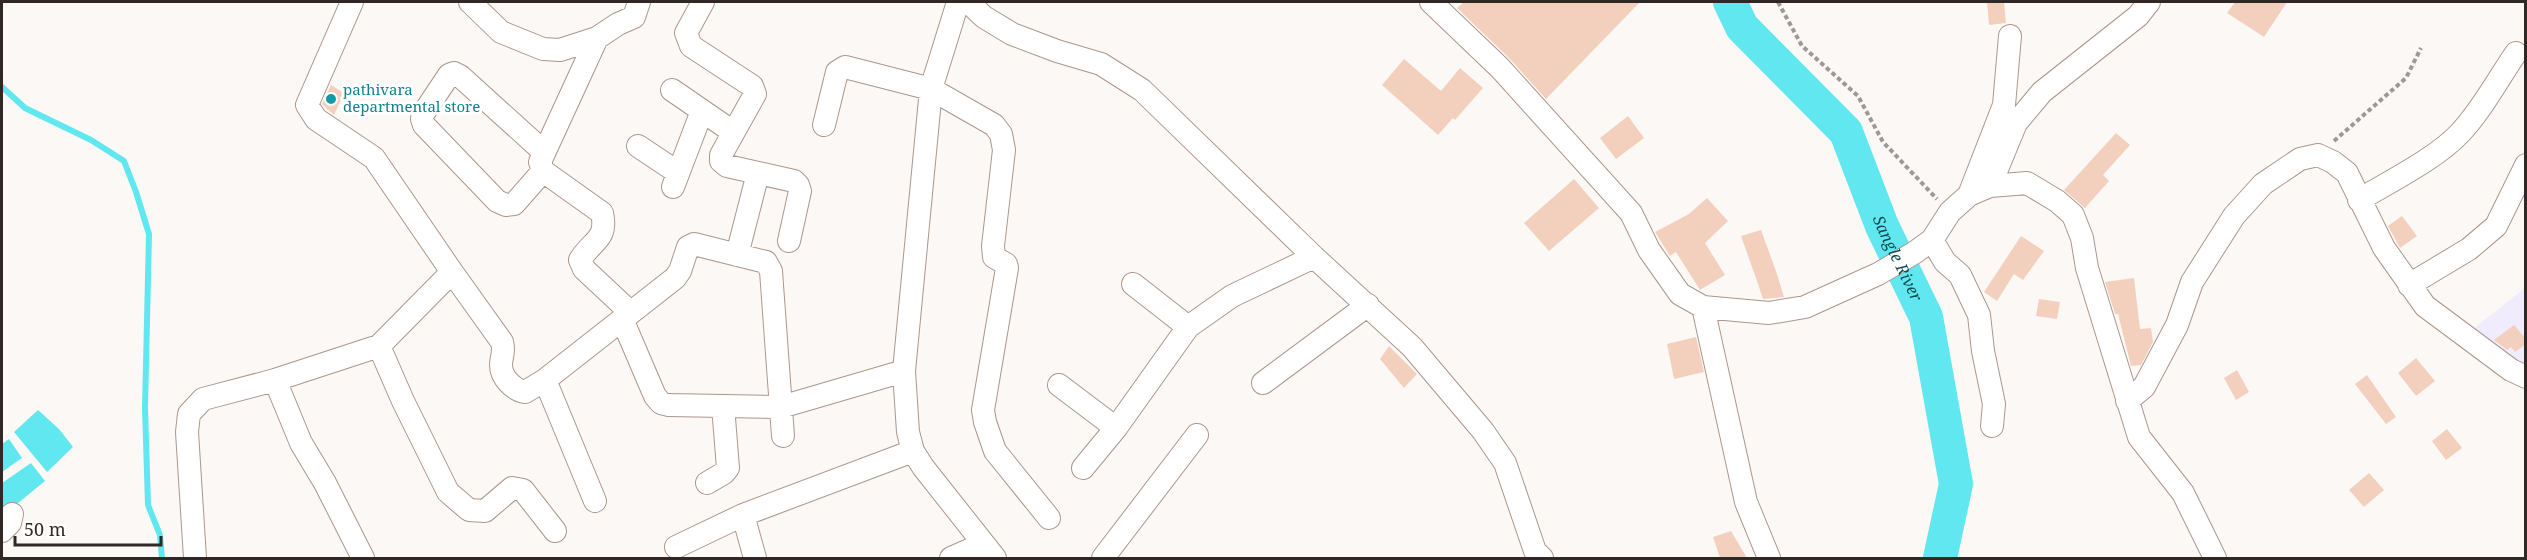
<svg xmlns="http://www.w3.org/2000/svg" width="2527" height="560" viewBox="0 0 2527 560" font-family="'Noto Serif',serif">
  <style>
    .industrial { fill: #f0ecfd }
    .water { fill: #61e7f0 }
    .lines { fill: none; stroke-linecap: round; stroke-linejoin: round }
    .stream { stroke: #61e7f0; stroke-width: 6 }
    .river { stroke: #61e7f0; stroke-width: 34 }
    .building { fill: #f3d0be }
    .minor-casing { stroke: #ab978c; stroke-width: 24 }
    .path { stroke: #9e9995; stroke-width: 4; stroke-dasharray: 4.5 3; stroke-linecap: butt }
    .minor { stroke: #fff; stroke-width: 22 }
    .culture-dot { fill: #0f9aa8; stroke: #fff; stroke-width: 2 }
    .labels { text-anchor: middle; stroke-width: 6; stroke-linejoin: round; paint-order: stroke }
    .culture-label { font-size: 15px; fill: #0d838f; stroke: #fff; text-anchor: start }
    .water-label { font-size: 16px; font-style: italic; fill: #0f4b4f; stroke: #fff }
  </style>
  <rect width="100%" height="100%" fill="#fcf8f5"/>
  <path class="industrial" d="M2525,288V373L2473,329Z"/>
  <path class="water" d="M38,410L59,429L73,447L47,472L14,432Z
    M9,439L22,458L2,472V444Z
    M31,463L45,481L2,516V483Z"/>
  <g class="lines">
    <path class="stream" d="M2,87L25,108L91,140L124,161L136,192L149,234L145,408L148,505L160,535L162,558"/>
    <path class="river" id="s1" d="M1730,2L1742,27L1846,132L1882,226L1926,317L1956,484L1940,558"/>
  </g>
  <path class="building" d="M1464,2H1640L1546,99L1509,58L1457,8Z
    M1987,2H2004L2006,23L1989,25Z
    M2235,2H2287L2264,37L2227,13Z
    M1404,59L1441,91L1460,68L1483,88L1455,120L1453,118L1438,135L1382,85Z
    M331,85L344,93L334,115L322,104Z
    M1628,116L1644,138L1616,159L1600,138Z
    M2116,133L2130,145L2103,175L2109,181L2085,208L2064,190Z
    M1574,179L1599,208L1549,251L1524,223Z
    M1707,198L1728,221L1705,243L1725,275L1700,290L1676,252L1670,256L1655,232L1689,214Z
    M2402,216L2417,236L2400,248L2388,226Z
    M1761,230L1777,274L1784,297L1763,299L1757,281L1741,236Z
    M2021,236L2044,251L2023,280L2014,274L1997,301L1984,292Z
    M2134,278L2140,329L2151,328L2153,342L2141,365L2131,366L2118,314H2115L2105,282Z
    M2039,299L2060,302L2057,319L2036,316Z
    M2514,325L2526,339V344L2515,352L2511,347L2507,350L2494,340Z
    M1696,337L1704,372L1674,379L1667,344Z
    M1389,346L1417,374L1404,388L1380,359Z
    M2416,358L2435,381L2416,396L2398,373Z
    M2237,370L2249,392L2236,400L2224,378Z
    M2367,375L2396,417L2386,424L2355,384Z
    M2447,429L2462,448L2446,460L2432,441Z
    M2369,473L2384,490L2364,507L2349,490Z
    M1731,531L1747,558H1720L1713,537Z"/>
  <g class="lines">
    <g class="minor-casing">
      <path id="minor" d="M470,2L501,32L543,49L560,50L597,38
        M703,2L686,33L691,46L752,86L755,94L721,155V161L727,166L794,181L798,185L800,191L789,241
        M958,2L931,89L904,371L908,432L913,451L923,467L995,558
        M968,2L984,17L1012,34L1057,51L1101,64L1142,90L1314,257L1412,347L1483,431L1505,463L1535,551L1542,558
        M1431,2L1500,68L1631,213L1649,250L1680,294L1703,307L1769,313L1805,307L1878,274L1914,253L1932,240L1950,212L1969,195L1990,186L2027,183L2057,201L2073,215L2082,238L2087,268L2139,437L2183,493L2215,558
        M672,90L733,132
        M824,125L837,72L845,67L931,89L994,125L1001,134L1004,150L993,246L994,257L1006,264L1007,268L983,410L985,422L995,451L1049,518
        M638,146L677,172
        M543,171L514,204L506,205L497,201L424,125L422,119L423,114L449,75L454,73L460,76L544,152
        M1990,186L2016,123L2042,92L2138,16L2149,2
        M673,187L702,111
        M1969,195L2004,105L2010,36
        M2359,200C2389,182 2437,158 2460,133C2482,110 2498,79 2516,53
        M1932,240L1945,262L1960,275L1979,315L1983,351L1994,404L1992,426
        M737,255L758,173
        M452,272L502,342C505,353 501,356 501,365C501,378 514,390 525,392L545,380L675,278L680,271L688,247L694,244L766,262L771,271L783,436
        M1133,284L1188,327
        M2409,285L2469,249L2496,226L2526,165
        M1703,307L1746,502L1769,558
        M630,312L584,269L580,260C592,240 608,240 602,213L543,171L540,162L597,38L618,24L634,17L639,2
        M622,319L655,396L661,403L669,405L781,407L904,371
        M379,346L403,401L448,492L469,510L485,511L512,488L523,490L555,531
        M275,380L301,443L325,483L363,558
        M545,380L595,501
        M1263,383L1368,305
        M1059,385L1116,428
        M2127,401L2144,387L2177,325L2192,282L2234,216L2263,184L2300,159L2318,155L2333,162L2347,173L2384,248L2425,306L2511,370L2526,377
        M1083,468L1116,428L1188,327L1232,296L1314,257
        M707,483L724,473L728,468L723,406
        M743,515L755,558
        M2,531L10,523L12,514
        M676,547L743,515L913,451
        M195,558L187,432L189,414L203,399L275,380L379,346L452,272L374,158L316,119L307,105L352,2
        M951,558L983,544
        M1103,558L1197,435"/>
    </g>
    <path class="path" d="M1778,2L1802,46L1858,96L1883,142L1937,199
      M2334,141L2406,78L2421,48"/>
    <use href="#minor" class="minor"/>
  </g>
  <circle class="culture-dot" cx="331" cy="99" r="6"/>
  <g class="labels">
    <g class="culture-label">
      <text x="343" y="95">pathivara<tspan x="343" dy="17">departmental store</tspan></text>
    </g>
    <g class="water-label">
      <text dy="6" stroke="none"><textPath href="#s1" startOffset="312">Sangle River</textPath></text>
    </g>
  </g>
  <rect width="2527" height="560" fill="none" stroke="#302824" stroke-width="6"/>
  <path d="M15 536v9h146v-9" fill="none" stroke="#302824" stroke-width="3"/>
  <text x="24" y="536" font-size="18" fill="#302824" stroke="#ffffff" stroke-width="4.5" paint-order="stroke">50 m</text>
</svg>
